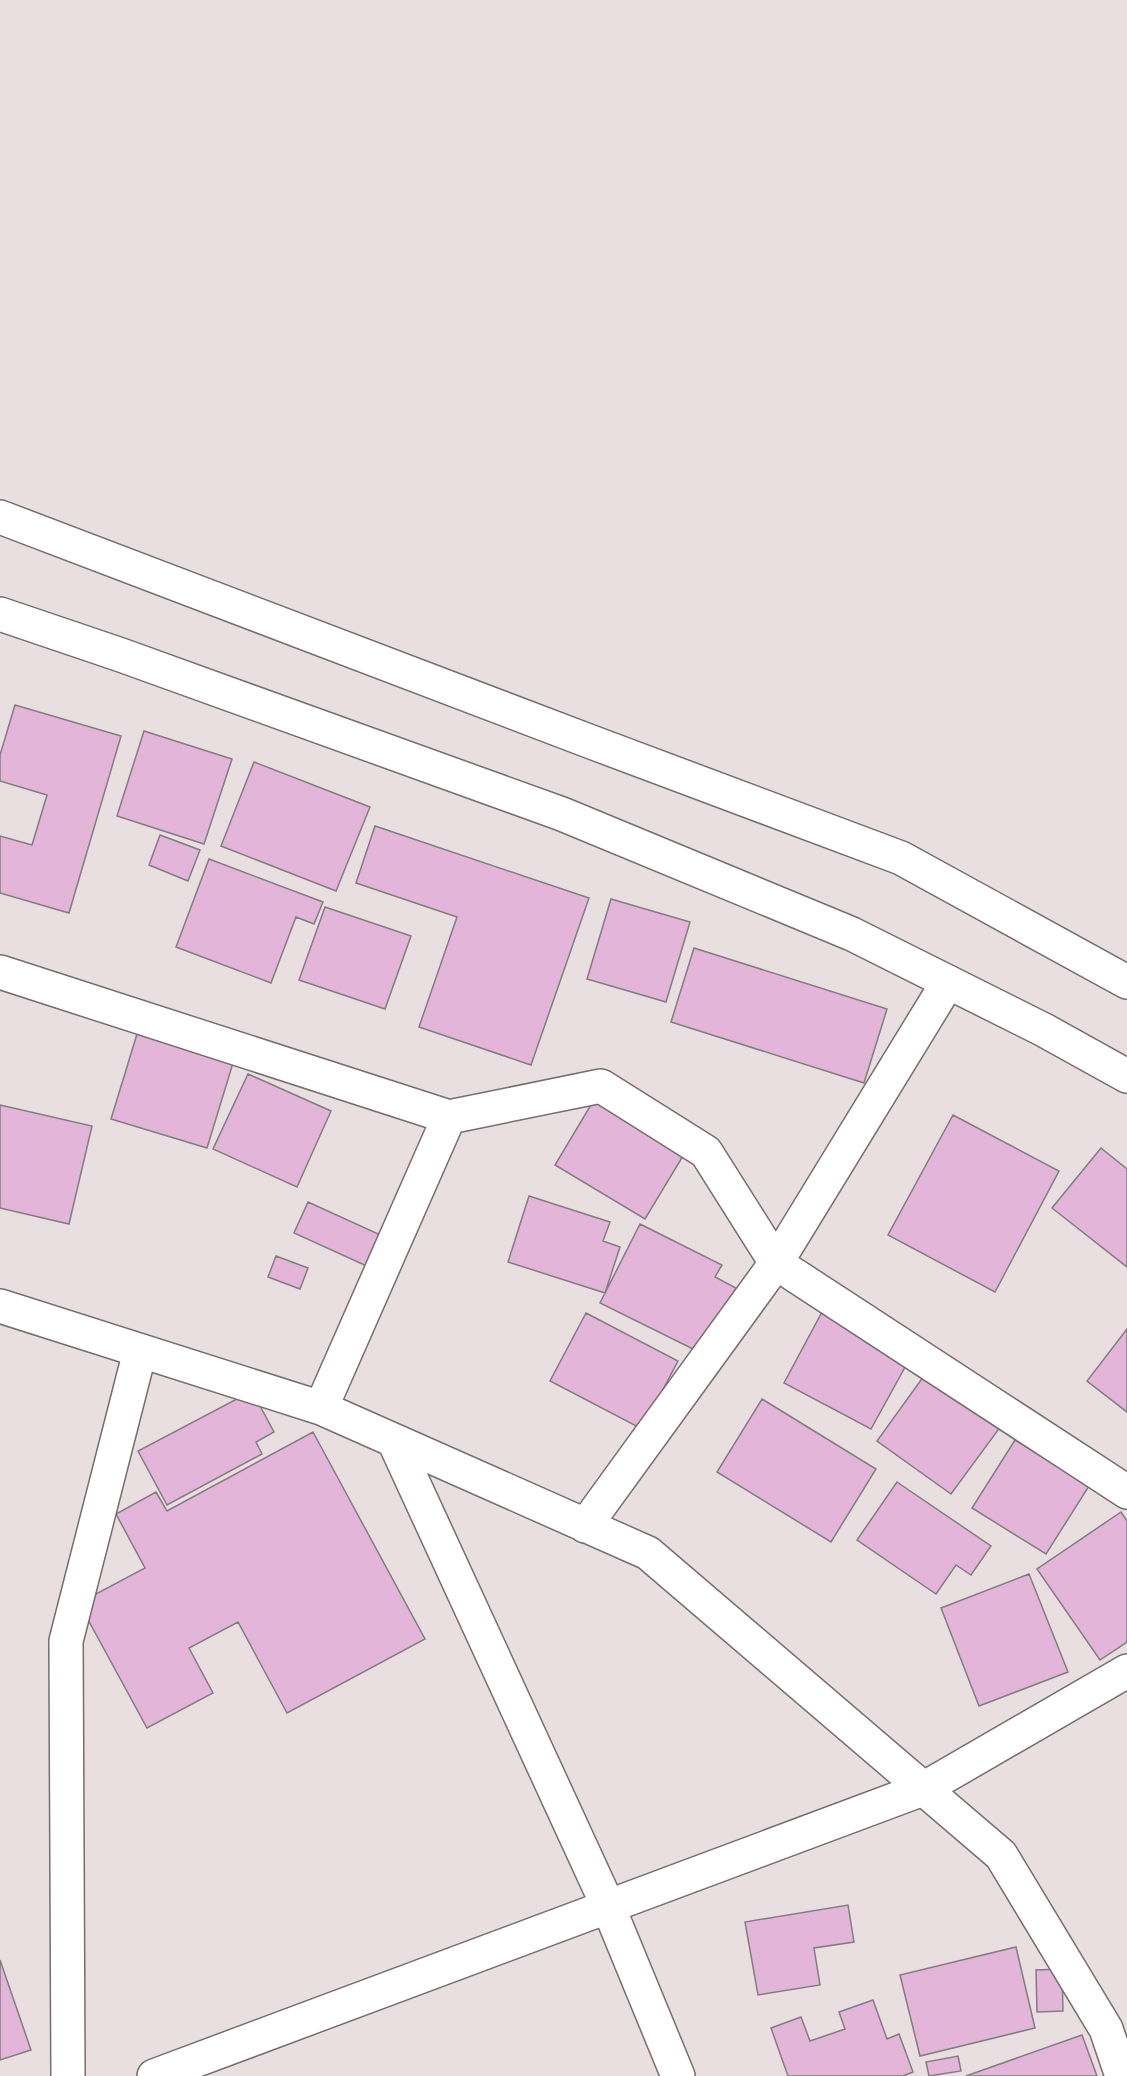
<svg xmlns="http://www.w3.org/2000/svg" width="1127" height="2076" viewBox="0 0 1127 2076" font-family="'Golos Text',sans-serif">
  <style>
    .building { fill: #e3b5d8; stroke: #837c81; stroke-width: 1.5 }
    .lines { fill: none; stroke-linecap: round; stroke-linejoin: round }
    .street-casing { stroke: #766d6f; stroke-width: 36 }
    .secondary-casing { stroke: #766d6f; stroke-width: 36 }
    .street { stroke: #fff; stroke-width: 33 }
    .secondary { stroke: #fff; stroke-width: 33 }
  </style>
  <rect width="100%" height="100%" fill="#e9dfe1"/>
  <path class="building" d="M15,705L121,736L69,913L0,893V836L32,845L47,795L0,781V755Z
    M144,731L232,759L204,844L117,816Z
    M254,762L370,807L336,891L221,846Z
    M375,826L589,898L531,1065L419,1027L457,917L356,883Z
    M160,835L200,850L188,881L149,865Z
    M209,859L323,902L314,924L296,917L271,983L176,947Z
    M611,899L690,922L666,1002L587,979Z
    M325,907L411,936L385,1009L299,980Z
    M694,948L887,1009L864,1083L671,1022Z
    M137,1034L233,1063L207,1148L111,1119Z
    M248,1074L331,1111L297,1187L213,1149Z
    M598,1093L689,1146L645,1219L555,1165Z
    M0,1105L92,1126L69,1224L0,1208Z
    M953,1115L1059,1171L995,1292L888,1235Z
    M1101,1148L1127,1169V1267L1052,1208Z
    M529,1196L610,1222L603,1241L620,1247L605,1293L508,1262Z
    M308,1202L385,1237L371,1268L294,1233Z
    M640,1224L722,1265L715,1277L736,1288L703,1354L600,1303Z
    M276,1256L308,1268L300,1289L268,1277Z
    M822,1312L910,1358L871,1429L784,1383Z
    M586,1313L678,1361L642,1429L550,1381Z
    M1127,1329V1412L1087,1381Z
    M926,1373L1001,1426L951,1494L877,1441Z
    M252,1391L274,1432L256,1442L262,1454L167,1505L138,1451Z
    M762,1399L876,1469L831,1542L717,1472Z
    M313,1432L425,1639L287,1713L238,1622L189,1648L213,1693L147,1728L79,1603L145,1568L116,1514L156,1492L167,1511Z
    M1015,1440L1089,1486L1046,1554L972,1508Z
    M897,1482L991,1546L971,1575L956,1565L936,1594L857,1540Z
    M1121,1512L1127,1521V1642L1100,1660L1037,1569Z
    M1029,1574L1068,1672L979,1706L941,1608Z
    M848,1905L854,1942L814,1948L820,1985L758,1995L745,1922Z
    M1016,1947L1035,2028L920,2056L900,1975Z
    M0,1960L31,2050L0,2060Z
    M1062,1969L1063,2011L1037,2012L1036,1970Z
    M873,2000L887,2039L899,2034L913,2072L903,2076H788L771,2028L801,2017L810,2041L845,2029L839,2012Z
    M1082,2035L1097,2076H966Z
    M958,2056L961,2071L929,2076L926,2062Z"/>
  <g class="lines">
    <g class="street-casing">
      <path id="street" d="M0,972L449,1117L601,1086L706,1152L776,1263L1127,1492
        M0,1306L321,1408L648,1553L1001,1855L1106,2029L1122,2076
        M321,1408L449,1117
        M394,1441L608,1906L678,2076
        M585,1526L776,1263L948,982
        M68,2076L66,1641L140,1351
        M154,2076L923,1789L1127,1671"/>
    </g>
    <g class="secondary-casing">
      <path id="secondary" d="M0,517L594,743L901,858L1127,982
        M0,614L121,655L562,814L852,934L1044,1030L1127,1076"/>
    </g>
    <use href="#street" class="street"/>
    <use href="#secondary" class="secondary"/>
  </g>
</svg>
